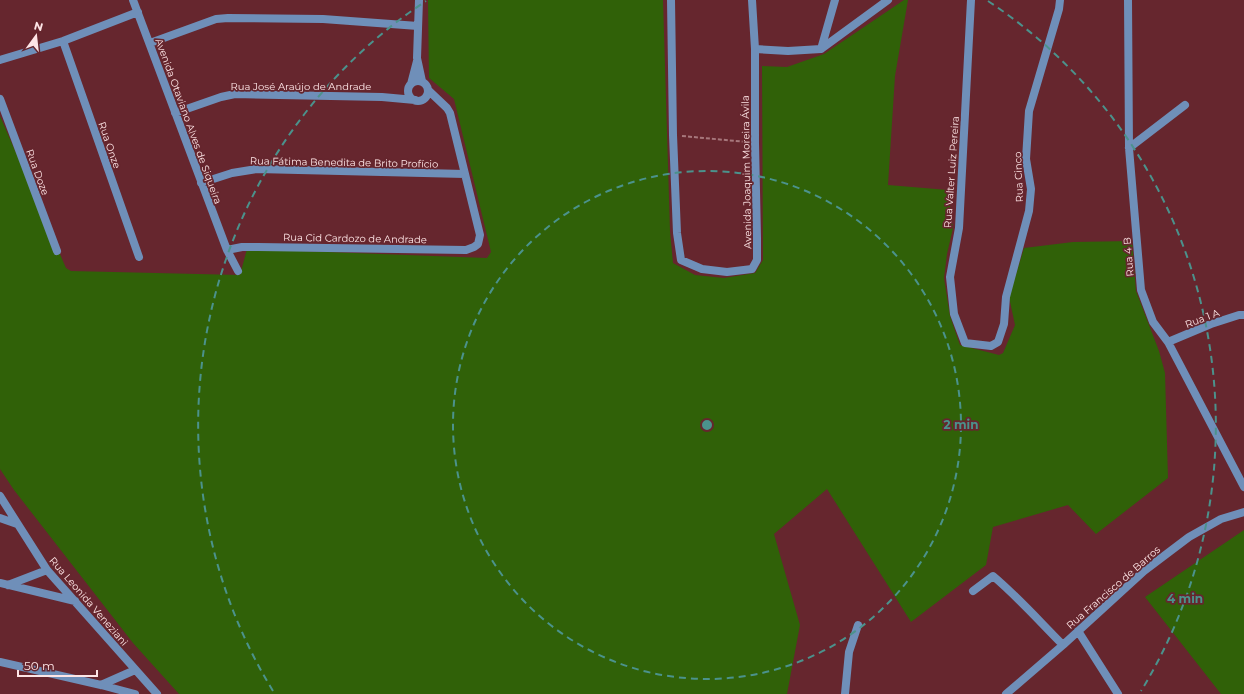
<svg xmlns="http://www.w3.org/2000/svg" width="1244" height="694" viewBox="0 0 1244 694" font-family="Montserrat,sans-serif">
  <style>
    .green { fill: #306108 }
    .lines { fill: none; stroke-linecap: round; stroke-linejoin: round }
    .path { stroke: #a7777c; stroke-width: 2; stroke-dasharray: 4 2; stroke-linecap: butt }
    .street { stroke: #6f8fb9; stroke-width: 8 }
    .ring { fill: none; stroke: #4b928c; stroke-width: 2; stroke-dasharray: 7 5 }
    .labels { text-anchor: middle; stroke-width: 3.5; stroke-linejoin: round; paint-order: stroke }
    .street-label { font-size: 10px; fill: #fee5e6; stroke: #66262e }
    .centre { fill: #4b928c; stroke: #66262e; stroke-width: 2 }
    .ring-label { font-size: 12px; text-anchor: middle; font-weight: bold; fill: #4b928c; stroke: #66262e; stroke-width: 3.5; stroke-linejoin: round; paint-order: stroke }
  </style>
  <rect width="100%" height="100%" fill="#66262e"/>
  <path class="green" d="M428,0H663L670,231L673,263L695,275L724,278L755,273L763,260L762,66L787,67L824,54L904,0H908L895,76L888,185L948,190L953,228L947,254L944,278L950,316L960,345L999,355L1003,353L1015,325L1009,297L1024,248L1073,242L1132,241L1136,291L1159,351L1165,373L1168,478L1096,534L1068,505L993,527L986,565L911,622L827,489L774,534L800,625L787,694H179L133,643L14,490L0,469V116L66,268L71,271L240,275L247,249L487,258L491,252L454,99L429,78Z
    M1244,530V694H1221L1145,597Z"/>
  <g class="lines">
    <path class="path" d="M682,136L747,142"/>
    <path class="street" d="M133,0L227,250L238,271
      M419,0L417,58L422,81
      M671,0L673,135L677,233L681,260L702,269L727,272L752,269L757,260V238L755,143V49L752,0
      M971,0L959,228L950,277L954,314L965,343L991,346L998,342L1004,324L1006,297L1029,211L1031,189L1026,159L1029,111L1059,9L1060,0
      M1128,0L1129,148L1141,290L1153,322L1168,342L1244,487
      M63,41L139,257
      M150,43L216,19L228,18L323,19L418,26
      M755,49L788,51L821,49L888,0
      M821,49L835,0
      M0,60L63,41L138,12
      M408 91a10 10 0 1 1 20 0a10 10 0 1 1-20 0Z
      M411,84L417,61
      M0,99L57,251
      M175,113L221,97L235,94L382,97L415,100
      M1129,148L1185,105
      M201,183L232,173L257,169L465,174
      M227,250L242,247H258L466,250L474,247L478,244L480,235L450,113L447,108L428,90
      M1168,342L1211,324L1239,315H1244
      M0,496L47,570L157,694
      M0,518L17,524
      M0,583L75,601
      M8,585L47,570
      M973,591L993,576C1018,597 1040,622 1063,645
      M1078,631L1118,694
      M0,662L101,685L135,694
      M101,685L135,670
      M845,694L849,652L858,625
      M1006,694L1063,645L1144,571L1189,537L1221,519L1244,512"/>
  </g>
  <g class="ring">
    <circle cx="707" cy="425" r="254"/>
    <path d="M273 691A509 509 0 0 1 426 1M988 1A509 509 0 0 1 1141 691"/>
  </g>
  <g class="labels">
    <g class="street-label">
      <text x="301" y="90">Rua José Araújo de Andrade</text>
      <text transform="translate(189 121) rotate(70)" y="4">Avenida Otaviano Alves de Siqueira</text>
      <text transform="translate(110 145) rotate(71)" y="4">Rua Onze</text>
      <text transform="translate(344 162) rotate(1)" y="4">Rua Fátima Benedita de Brito Profício</text>
      <text transform="translate(38 172) rotate(70)" y="4">Rua Doze</text>
      <text transform="translate(746 172) rotate(-91)" y="4">Avenida Joaquim Moreira Ávila</text>
      <text transform="translate(951 172) rotate(-86)" y="4">Rua Valter Luiz Pereira</text>
      <text transform="translate(1018 177) rotate(-92)" y="4">Rua Cinco</text>
      <text transform="translate(355 238) rotate(1)" y="4">Rua Cid Cardozo de Andrade</text>
      <text transform="translate(1128 257) rotate(-95)" y="4">Rua 4 B</text>
      <text transform="translate(1202 318) rotate(-21)" y="4">Rua 1 A</text>
      <text transform="translate(1113 587) rotate(-41)" y="4">Rua Francisco de Barros</text>
      <text transform="translate(89 601) rotate(49)" y="4">Rua Leonida Veneziani</text>
    </g>
  </g>
  <circle cx="707" cy="425" r="6" class="centre"/>
  <g class="ring-label">
    <text x="961" y="429">2 min</text>
    <text x="1185" y="603">4 min</text>
  </g>
  <g transform="translate(36 36) rotate(15)" stroke="#66262e" stroke-width="3" paint-order="stroke">
  <path d="M0-3L7 15L0 10L-7 15Z" fill="#fee5e6"/>
  <text y="-6" font-size="11" font-weight="bold" text-anchor="middle" fill="#fee5e6">N</text>
  </g>
  <path d="M18 670v6h79v-6" fill="none" stroke="#fee5e6" stroke-width="2"/>
  <text x="24" y="670" font-size="12" fill="#fee5e6" stroke="#66262e" stroke-width="3" paint-order="stroke">50 m</text>
</svg>
